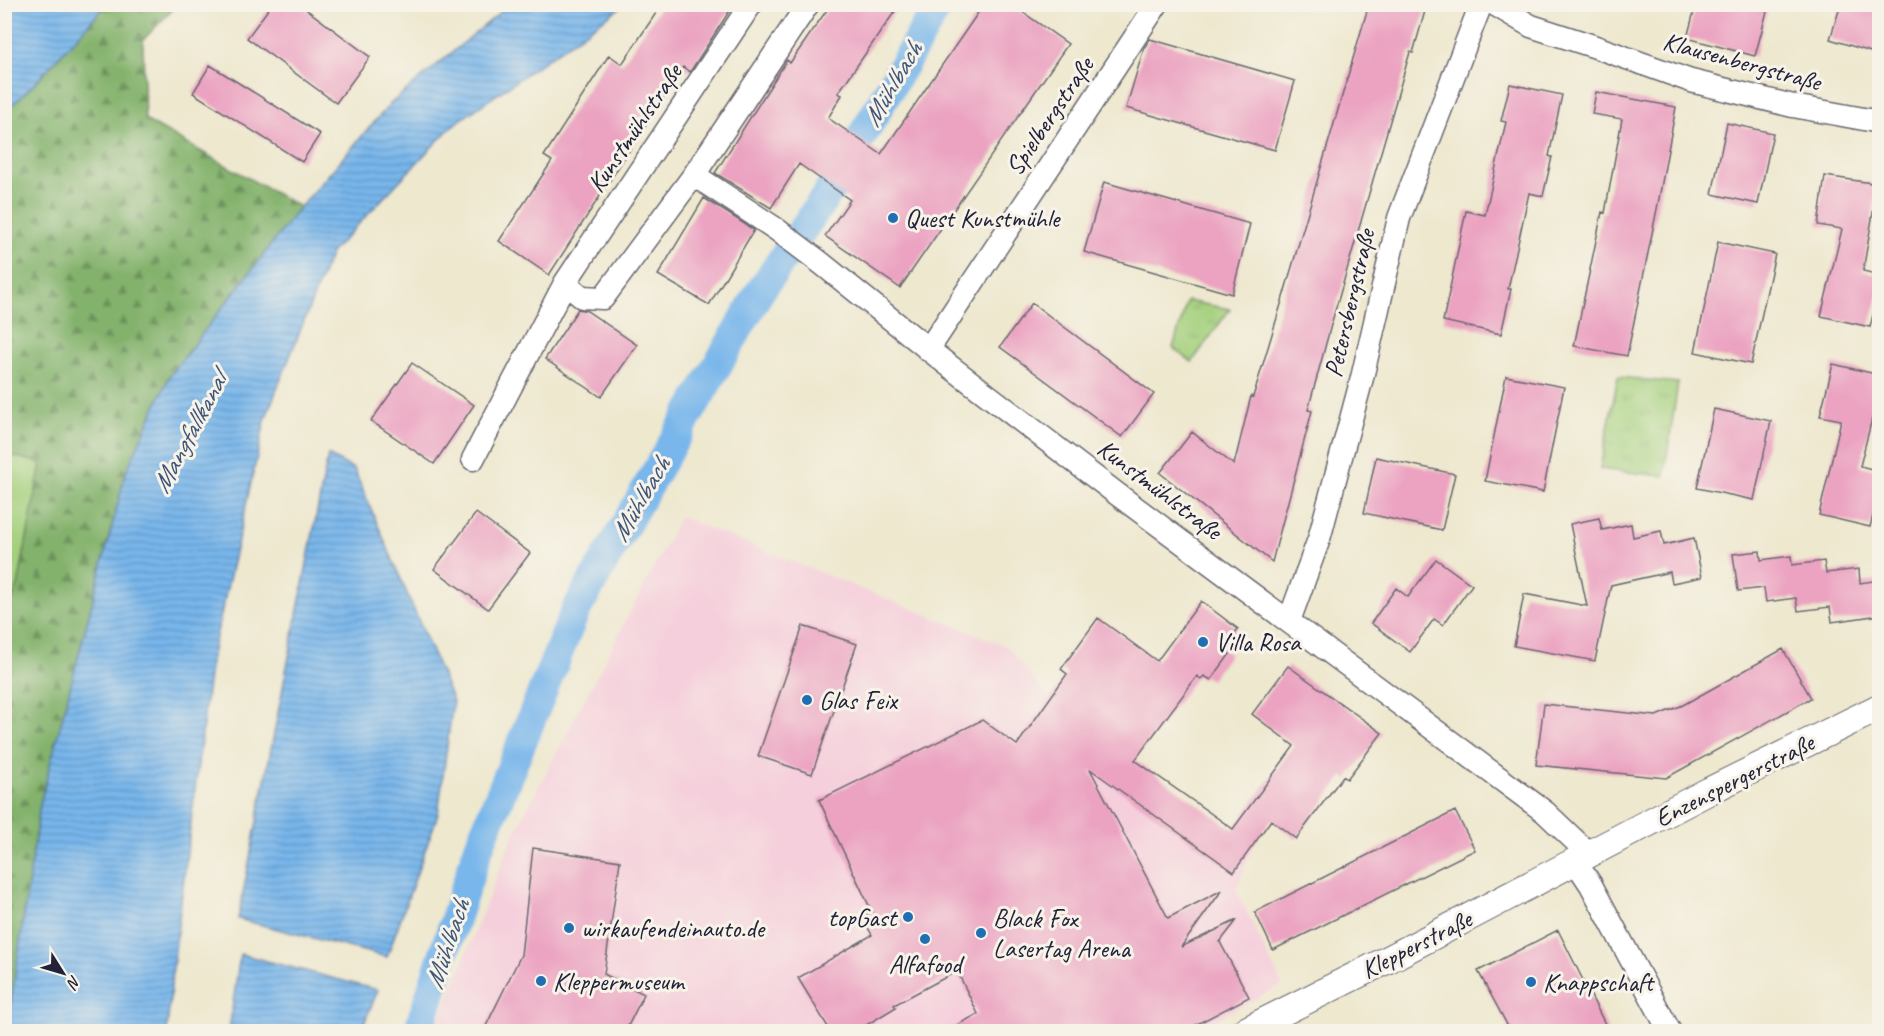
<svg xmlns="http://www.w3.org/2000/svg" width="1884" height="1036" viewBox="0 0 1884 1036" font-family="Caveat,sans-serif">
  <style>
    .built { fill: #f5cfdb }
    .grass { fill: #a4d07d; stroke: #63795c; stroke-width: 1.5 }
    .forest { fill: url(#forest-firs); stroke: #526a54; stroke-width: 1.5 }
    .park { fill: url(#park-tufts); stroke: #63795c; stroke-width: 1.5 }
    .water { fill: url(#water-rules); stroke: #4d6c93; stroke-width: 1.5 }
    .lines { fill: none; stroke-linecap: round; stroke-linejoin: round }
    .canal { stroke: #78b6eb; stroke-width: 30 }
    .building { fill: #eba3c1 }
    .minor-casing { stroke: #69676f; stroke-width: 25 }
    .tertiary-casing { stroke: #69676f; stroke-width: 29 }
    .minor { stroke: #fff; stroke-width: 22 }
    .tertiary { stroke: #fff; stroke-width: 27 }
    .poi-dot { fill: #1f6fb2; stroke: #f7f3e8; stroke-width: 2 }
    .labels { text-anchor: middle; stroke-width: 6; stroke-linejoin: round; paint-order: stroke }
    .street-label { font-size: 26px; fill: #22223b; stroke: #f7f3e8 }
    .poi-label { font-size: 26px; fill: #22223b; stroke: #f7f3e8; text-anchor: start }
    .water-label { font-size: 27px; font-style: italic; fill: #405679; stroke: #f7f3e8 }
  </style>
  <defs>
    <pattern id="forest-firs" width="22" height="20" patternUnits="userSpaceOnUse" patternTransform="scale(1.5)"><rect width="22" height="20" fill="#83b26c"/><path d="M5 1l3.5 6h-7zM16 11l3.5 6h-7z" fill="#6b905a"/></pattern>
    <pattern id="park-tufts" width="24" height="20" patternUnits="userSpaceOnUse" patternTransform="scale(1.5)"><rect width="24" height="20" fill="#a4d07d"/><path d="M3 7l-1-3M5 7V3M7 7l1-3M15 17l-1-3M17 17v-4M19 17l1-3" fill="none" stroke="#8db26d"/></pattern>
    <pattern id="water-rules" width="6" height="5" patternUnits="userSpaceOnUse" patternTransform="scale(1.5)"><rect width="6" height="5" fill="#78b6eb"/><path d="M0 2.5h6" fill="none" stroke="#6294c0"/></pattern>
  </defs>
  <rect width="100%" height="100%" fill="#f7f3e8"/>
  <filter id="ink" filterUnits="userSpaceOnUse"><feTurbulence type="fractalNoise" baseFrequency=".0167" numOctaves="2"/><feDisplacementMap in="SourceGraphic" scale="12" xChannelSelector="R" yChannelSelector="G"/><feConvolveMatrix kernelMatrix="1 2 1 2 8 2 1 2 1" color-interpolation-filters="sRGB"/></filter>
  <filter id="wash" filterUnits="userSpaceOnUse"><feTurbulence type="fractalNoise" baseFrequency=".008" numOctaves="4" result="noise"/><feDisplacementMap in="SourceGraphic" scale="24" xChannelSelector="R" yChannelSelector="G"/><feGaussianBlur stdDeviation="1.35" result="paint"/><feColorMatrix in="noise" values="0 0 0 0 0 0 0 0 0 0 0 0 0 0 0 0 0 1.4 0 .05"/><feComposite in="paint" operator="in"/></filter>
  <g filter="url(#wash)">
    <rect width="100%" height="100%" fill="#eee8cf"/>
    <path class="built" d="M680,517L1008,647L1049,699L1254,844L1236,890L1282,985L1194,1031L435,1032L512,838Z"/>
    <path class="grass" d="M5,454L42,462L18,586L5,619Z"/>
    <path class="forest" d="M106,5H177L143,40L145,120L300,207L169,377L126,472L40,804L7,1032L4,1031V619L18,586L41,463L5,454V112L33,85Z"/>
    <path class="park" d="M1187,301L1230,309L1192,362L1173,348Z
      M1618,377L1678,383L1664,476L1600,469Z"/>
    <path class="water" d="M10,5H106L33,85L5,112V13Z
      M509,5H624L452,126L331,253L266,417L211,659L172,975L167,1031H7L40,804L126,472L169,377L300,207L390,104Z
      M328,455L354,469L453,701L438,814L387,957L238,919Z
      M240,954L378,990L361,1031H229Z"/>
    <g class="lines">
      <path class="canal" d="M418,1032L478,849L575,612L759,293L832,187L939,4"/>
    </g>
    <g id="blocks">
      <path class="building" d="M272,4H299L370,57L336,103L247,38Z
        M662,4H734L690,72L683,67L549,275L499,241L552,161L544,156L609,55L622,64Z
        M831,4H900L838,93L842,95L828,118L881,154L984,4H1011L1068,44L900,288L825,236L850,200L799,164L771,208L715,173L787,60L790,63Z
        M1369,4H1427L1413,53L1410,52L1331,325L1308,410L1312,411L1272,562L1160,473L1192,432L1234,465L1251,396L1253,397L1279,311Z
        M1696,4H1769L1755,56L1687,38Z
        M1841,4H1880V55L1830,39Z
        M1150,39L1295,81L1275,150L1126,108L1144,48Z
        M210,65L320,134L302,162L193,93Z
        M1510,84L1562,95L1549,156L1552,157L1543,196L1529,193L1508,289H1511L1501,334L1443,321L1466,211L1485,215L1506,122L1501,121Z
        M1596,92L1676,107L1658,204L1627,356L1574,346L1602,212L1605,213L1622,119L1592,114Z
        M1727,123L1773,133L1758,204L1712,194Z
        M1825,176L1878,184L1863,271L1880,275V288L1870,327L1821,316L1842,229L1818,225Z
        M1104,182L1250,224L1232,294L1084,252Z
        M704,198L754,230L709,305L658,275Z
        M1718,242L1775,254L1751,364L1695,352Z
        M1032,303L1154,394L1122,437L1000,347Z
        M578,309L587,311L637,345L601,397L545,359Z
        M412,363L474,405L434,464L371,421Z
        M1833,364L1880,375V387L1860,466L1880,471V488L1870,527L1819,515L1841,420L1820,416Z
        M1506,376L1564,387L1543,492L1485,481Z
        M1714,409L1771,421L1754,500L1697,488Z
        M1376,457L1455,474L1442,530L1364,513Z
        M476,513L530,553L488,609L434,569Z
        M1599,518L1602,530L1631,524L1633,537L1661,531L1664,545L1694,538L1702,577L1672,583L1670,572L1611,585L1595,661L1514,646L1524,594L1587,606L1570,524Z
        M1760,551L1761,560L1791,556L1792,565L1824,561L1826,573L1859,569L1860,583L1880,580V615L1832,622L1830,607L1798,611L1796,598L1766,602L1764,588L1738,591L1733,554Z
        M1436,559L1472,585L1443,625L1434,619L1410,652L1371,623L1396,588L1408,597Z
        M1201,601L1238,629L1223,649L1230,654L1211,680L1204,676L1201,679L1197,676L1135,760L1233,829L1294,746L1252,714L1288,666L1382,733L1347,779L1343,776L1296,839L1271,820L1234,872L1090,769L1168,918L1222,890L1181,947L1237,920L1220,942L1249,997L1182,1032H944L978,1014L957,971L894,1005L896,1007L855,1032H831L798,978L872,935L862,917L872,912L819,800L982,720L1017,745L1067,674L1061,669L1098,618L1157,661Z
        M803,626L857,644L812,774L758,756Z
        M1783,649L1811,698L1666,778L1536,765L1544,704L1656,716L1683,705Z
        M1455,811L1475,850L1273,950L1255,912Z
        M533,848L620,861L604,974L644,994L625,1032H483L521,955Z
        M1558,930L1609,1032H1511L1478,971Z"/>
    </g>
  </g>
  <g filter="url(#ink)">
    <use href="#blocks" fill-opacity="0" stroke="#69676f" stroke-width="1.5"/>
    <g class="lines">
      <g class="minor-casing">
        <path id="minor" d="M1494,4L1531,26L1593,46L1691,81L1793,106L1880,122
          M694,175L808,4
          M565,283L751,4
          M928,350L1157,4
          M473,459L565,283L582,297L603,298L694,175L776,229L821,263L943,361L1117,494L1545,812L1588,853
          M1289,621L1319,539L1362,378L1399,218L1481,4
          M1575,861L1591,885L1670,1032"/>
      </g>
      <g class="tertiary-casing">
        <path id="tertiary" d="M1243,1032L1391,958L1709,791L1880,707"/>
      </g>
      <use href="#minor" class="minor"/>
      <use href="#tertiary" class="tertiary"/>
    </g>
  </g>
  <g class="poi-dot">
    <circle cx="893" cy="218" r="6"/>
    <circle cx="1203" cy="642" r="6"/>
    <circle cx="807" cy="700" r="6"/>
    <circle cx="908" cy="917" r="6"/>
    <circle cx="569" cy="928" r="6"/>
    <circle cx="981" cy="933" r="6"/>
    <circle cx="925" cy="939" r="6"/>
    <circle cx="541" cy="981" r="6"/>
    <circle cx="1531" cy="982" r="6"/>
  </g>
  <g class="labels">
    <g class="street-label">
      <text transform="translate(1742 61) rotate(15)" y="9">Klausenbergstraße</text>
      <text transform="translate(1049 116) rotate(-56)" y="9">Spielbergstraße</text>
      <text transform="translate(634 128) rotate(-56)" y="9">Kunstmühlstraße</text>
      <text transform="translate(1349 303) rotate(-77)" y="9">Petersbergstraße</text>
      <text transform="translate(1160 489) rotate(37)" y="9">Kunstmühlstraße</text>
      <text transform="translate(1734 780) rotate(-27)" y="9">Enzenspergerstraße</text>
      <text transform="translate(1416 944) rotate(-27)" y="9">Klepperstraße</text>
    </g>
    <g class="poi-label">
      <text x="905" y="227">Quest Kunstmühle</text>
      <text x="1215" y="651">Villa Rosa</text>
      <text x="819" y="709">Glas Feix</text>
      <text x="896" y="926" text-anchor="end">topGast</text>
      <text x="993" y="927">Black Fox<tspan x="993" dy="30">Lasertag Arena</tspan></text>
      <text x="581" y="937">wirkaufendeinauto.de</text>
      <text x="925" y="973" text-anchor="middle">Alfafood</text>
      <text x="553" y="990">Kleppermuseum</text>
      <text x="1543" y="991">Knappschaft</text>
    </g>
    <g class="water-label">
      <text transform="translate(892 84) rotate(-60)" y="9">Mühlbach</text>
      <text transform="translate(189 433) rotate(-62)" y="9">Mangfallkanal</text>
      <text transform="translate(640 499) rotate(-60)" y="9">Mühlbach</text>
      <text transform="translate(447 944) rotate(-72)" y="9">Mühlbach</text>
    </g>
  </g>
  <rect width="1884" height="1036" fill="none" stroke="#f7f3e8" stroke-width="24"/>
  <g transform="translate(63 973) rotate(127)" stroke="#f7f3e8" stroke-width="4.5" paint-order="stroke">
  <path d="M0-4.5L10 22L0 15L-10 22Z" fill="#22223b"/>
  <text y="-9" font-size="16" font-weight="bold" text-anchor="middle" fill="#22223b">N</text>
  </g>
</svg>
